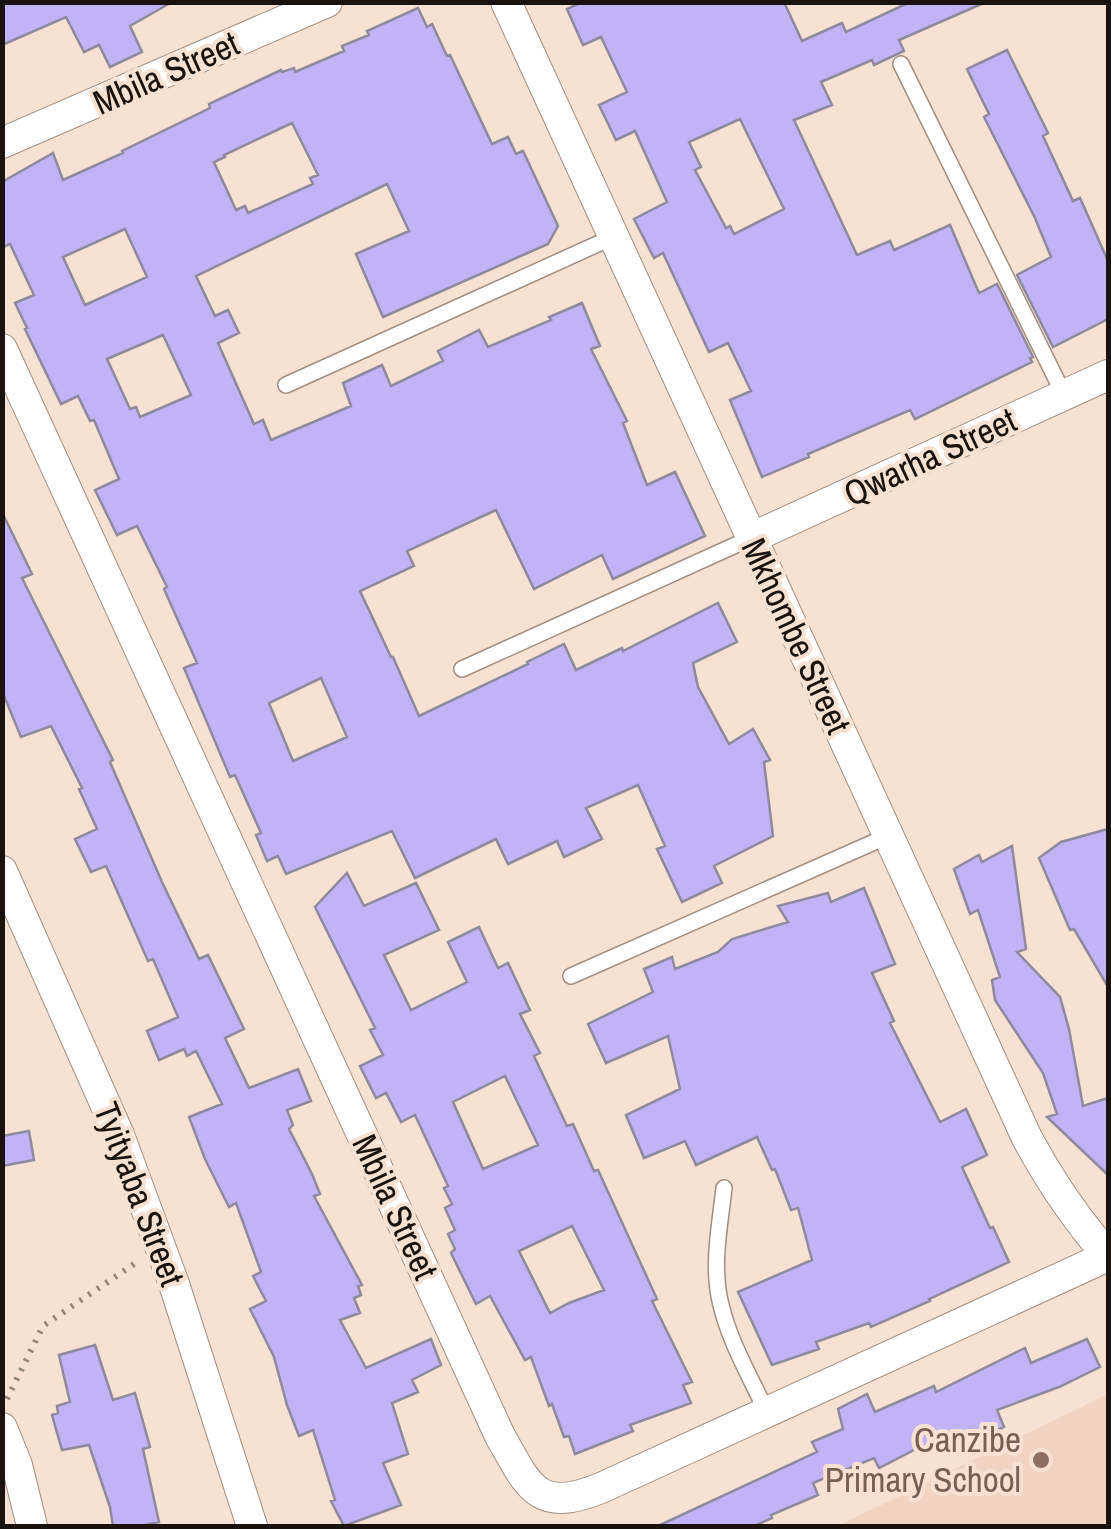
<svg xmlns="http://www.w3.org/2000/svg" width="1111" height="1529" viewBox="0 0 1111 1529" font-family="'Archivo Narrow',sans-serif">
  <style>
    .built { fill: #f0d4c1 }
    .building { fill: #c2b3f7; stroke: #8e8a9e; stroke-width: 2.5; fill-rule: evenodd }
    .lines { fill: none; stroke-linecap: round; stroke-linejoin: round }
    .service-casing { stroke: #a18e81; stroke-width: 18 }
    .minor-casing { stroke: #a18e81; stroke-width: 32 }
    .path { stroke: #93847a; stroke-width: 6; stroke-dasharray: 2.5 8; stroke-linecap: butt }
    .service { stroke: #fff; stroke-width: 15 }
    .minor { stroke: #fff; stroke-width: 30 }
    .education-dot { fill: #8d6e63; stroke: #f7e1d3; stroke-width: 4 }
    .labels { text-anchor: middle; stroke-width: 8; stroke-linejoin: round; paint-order: stroke }
    .street-label { font-size: 35px; fill: #1a120e; stroke: #f7e1d3 }
    .education-label { font-size: 35px; fill: #785e54; stroke: #f7e1d3; text-anchor: end }
  </style>
  <rect width="100%" height="100%" fill="#f7e1d3"/>
  <path class="built" d="M1108,1394V1526H838Z"/>
  <path class="building" d="M2,2H172L130,26L142,52L110,67L99,45L84,52L66,17L2,45Z
    M582,2H784L802,41L842,23L846,32L910,2H986L899,40L904,51L874,65L872,60L821,82L832,105L794,120L857,255L890,241L894,250L950,225L979,293L997,284L1033,357L1030,358L1032,362L915,419L910,410L808,454L809,457L762,477L730,400L751,391L728,343L709,352L663,253L654,258L634,219L667,202L635,131L616,140L599,105L627,92L601,37L583,45L567,9ZM740,119L784,209L734,234L730,226L726,228L695,170L701,167L689,142Z
    M418,8L427,27L432,24L447,56L450,55L492,144L508,137L516,154L523,151L558,226L548,244L383,317L356,254L409,231L387,184L196,276L215,316L228,310L239,333L218,343L254,424L263,420L271,440L351,406L343,383L382,365L391,386L443,361L438,351L479,330L488,347L551,320L549,317L582,303L600,346L591,349L627,421L623,423L647,485L675,472L705,536L613,579L602,555L534,589L496,510L407,551L414,566L360,591L391,657H393L419,716L528,664L527,662L564,644L576,670L622,648L623,651L718,603L737,642L693,663L698,687L729,744L753,729L770,760L764,762L773,836L714,866L722,883L682,902L657,849L665,846L638,785L586,808L602,839L564,857L557,841L508,864L496,839L415,878L392,831L286,874L278,856L267,861L256,835L261,833L235,775L230,777L184,668L197,663L164,589L167,587L137,526L117,535L95,490L119,479L94,420L90,421L78,396L61,404L25,329L27,328L15,303L34,295L10,244L2,248V182L53,153L63,180L123,153L122,151L210,108L209,104L281,70L282,72L294,68L295,72L344,51L342,46L369,35L367,31ZM292,123L318,175L310,178L313,184L248,213L245,206L236,210L214,162L225,157L224,155ZM125,229L147,277L85,305L63,257ZM163,335L191,395L140,417L136,407L130,409L107,359ZM321,678L347,737L293,761L269,703Z
    M1007,50L1048,133L1043,136L1073,201L1080,198L1108,261V319L1053,347L1017,275L1051,257L1035,218L984,117L989,114L967,69Z
    M2,512L32,574L22,578L113,760L110,762L162,882L199,959L208,955L244,1029L225,1038L249,1088L298,1069L311,1101L287,1110L293,1125L289,1129L312,1174L320,1194L314,1196L362,1285L358,1286L361,1295L354,1298L360,1313L340,1320L366,1368L431,1339L441,1365L412,1380L418,1392L392,1403L408,1454L383,1463L401,1505L344,1526L331,1501L335,1500L313,1430L299,1436L287,1405L274,1357L250,1309L266,1301L253,1276L261,1272L236,1203L229,1207L205,1159L189,1117L222,1104L196,1051L187,1056L184,1049L159,1060L147,1031L178,1017L153,959L148,961L106,866L91,872L75,839L97,829L79,789L82,788L51,726L21,737L2,691Z
    M1108,829V987L1074,929L1070,930L1039,858L1061,842Z
    M1012,846L1026,949L1017,952L1060,997L1069,1029L1083,1106L1108,1098V1175L1047,1117L1057,1114L1043,1073L995,1000L992,980L1000,977L978,910L970,914L954,869L979,855L982,862Z
    M347,873L364,906L416,883L439,930L384,955L411,1010L467,982L448,942L479,927L498,968L508,963L530,1010L520,1014L540,1053L534,1056L567,1126L573,1124L594,1171L598,1170L657,1299L652,1301L692,1382L683,1385L691,1403L630,1425L633,1431L575,1454L569,1436L564,1437L552,1404L549,1406L531,1357L525,1360L490,1296L476,1304L451,1253L455,1249L448,1234L455,1230L445,1208L452,1204L444,1188L448,1186L415,1115L401,1122L386,1093L376,1098L360,1066L383,1055L370,1030L375,1028L315,907ZM505,1076L538,1145L483,1169L453,1102ZM572,1226L604,1290L569,1303L550,1313L519,1251Z
    M864,888L895,964L872,973L894,1021L890,1023L940,1122L966,1109L987,1155L962,1167L990,1228L993,1227L1009,1262L929,1299L930,1301L871,1327L869,1323L816,1342L819,1349L772,1365L738,1292L812,1260L798,1208L791,1210L775,1169L772,1170L757,1137L696,1165L685,1141L644,1158L626,1115L680,1089L668,1036L606,1063L588,1024L653,992L644,969L672,957L675,969L718,952L732,939L788,922L778,906L828,893L831,902Z
    M29,1131L34,1160L2,1166V1136Z
    M1087,1339L1100,1367L1059,1387L997,1410L1004,1427L975,1441L970,1430L923,1453L920,1447L879,1468L874,1458L813,1483L818,1495L771,1515L772,1518L754,1526H658L817,1452L812,1442L843,1429L838,1409L867,1394L875,1412L934,1386L936,1392L1025,1348L1031,1363Z
    M95,1345L113,1400L135,1393L150,1447L143,1449L159,1522L140,1526H113L110,1507L89,1445L62,1450L52,1415L58,1413L57,1406L70,1402L59,1355Z"/>
  <g class="lines">
    <g class="service-casing">
      <path id="service" d="M901,64L1064,395
        M286,385L613,237
        M462,669L751,538
        M571,976L888,836
        M724,1188C720,1225 711,1267 721,1305C730,1343 751,1378 767,1413"/>
    </g>
    <g class="minor-casing">
      <path id="minor" d="M506,2L1027,1138C1050,1181 1076,1219 1108,1256
        M2,143L327,2
        M2,349L500,1436C529,1487 537,1514 601,1488L1108,1256
        M751,538L1108,375
        M2,871L119,1135L174,1284L252,1526
        M2,1428L17,1465L32,1526"/>
    </g>
    <path class="path" d="M7,1399L43,1326L134,1264"/>
    <use href="#service" class="service"/>
    <use href="#minor" class="minor"/>
  </g>
  <circle class="education-dot" cx="1041" cy="1460" r="10"/>
  <g class="labels">
    <g class="street-label">
      <text transform="translate(166 73) rotate(-24)" y="12">Mbila Street</text>
      <text transform="translate(930 457) rotate(-25)" y="12">Qwarha Street</text>
      <text transform="translate(796 636) rotate(65)" y="12">Mkhombe Street</text>
      <text transform="translate(139 1194) rotate(69)" y="12">Tyityaba Street</text>
      <text transform="translate(395 1207) rotate(65)" y="12">Mbila Street</text>
    </g>
    <g class="education-label">
      <text x="1021" y="1452">Canzibe<tspan x="1021" dy="40">Primary School</tspan></text>
    </g>
  </g>
  <rect width="1111" height="1529" fill="none" stroke="#1a120e" stroke-width="10"/>
</svg>
